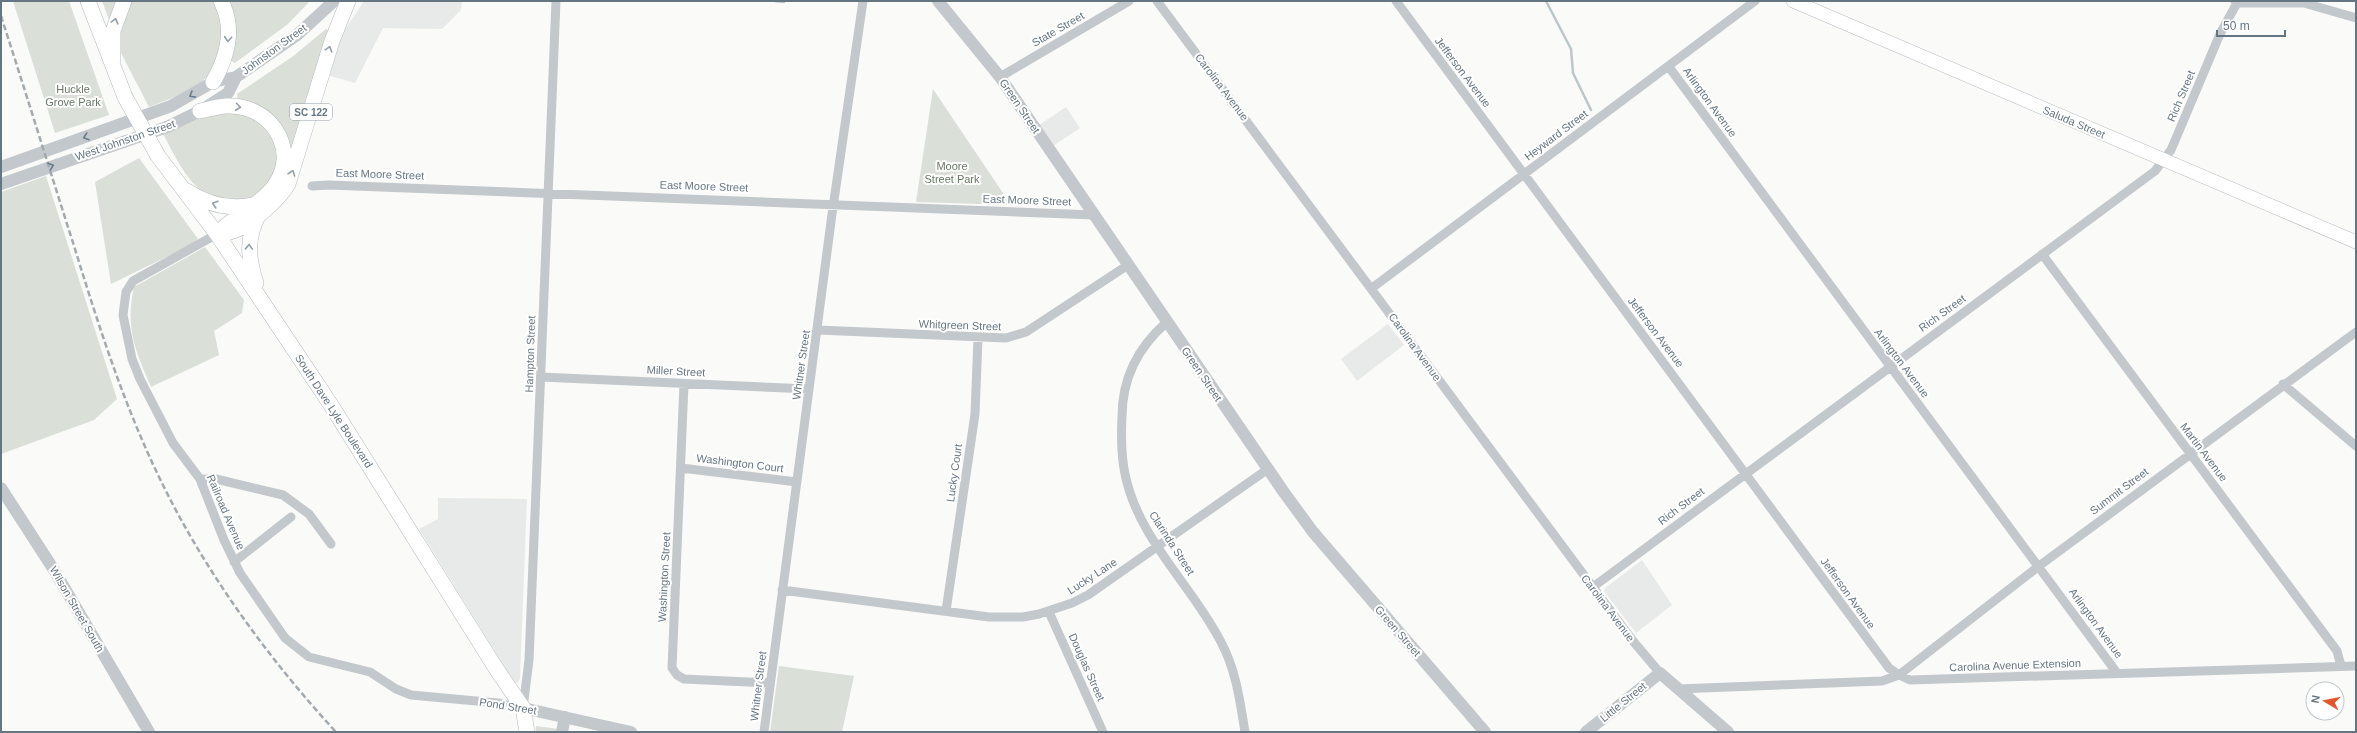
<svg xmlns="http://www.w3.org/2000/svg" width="2357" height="733" viewBox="0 0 2357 733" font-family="Arial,sans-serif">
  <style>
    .built { fill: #e8e9e9 }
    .green { fill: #dadfd7 }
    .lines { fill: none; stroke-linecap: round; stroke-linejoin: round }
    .stream { stroke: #bbc7cb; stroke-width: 2.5 }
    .secondary-casing { stroke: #b3babf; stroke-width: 14 }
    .primary-casing { stroke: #b5babe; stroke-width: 16 }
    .minor { stroke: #c3c8cc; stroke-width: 9 }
    .tertiary { stroke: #c3c8cc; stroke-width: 12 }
    .secondary { stroke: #fff; stroke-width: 13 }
    .primary { stroke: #fff; stroke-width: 15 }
    .rail { stroke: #a2aab0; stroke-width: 2.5; stroke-dasharray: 6 3; stroke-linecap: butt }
    .primary-bridge-casing { stroke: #b5babe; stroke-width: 16; stroke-linecap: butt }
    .primary-bridge { stroke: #fff; stroke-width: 15 }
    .oneway { stroke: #939fa8 }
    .oneway2 { stroke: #6a7a87 }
    .labels { text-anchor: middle; stroke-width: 4; stroke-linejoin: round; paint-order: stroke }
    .shield { fill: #fff; stroke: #939fa8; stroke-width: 1 }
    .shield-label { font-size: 10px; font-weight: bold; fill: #657683 }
    .street-label { font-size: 11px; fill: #657683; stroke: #fff }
    .park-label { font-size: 11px; fill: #687a64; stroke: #fff }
  </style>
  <rect width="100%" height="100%" fill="#fafaf8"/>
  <path class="built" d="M364,1H462L461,10L442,29L383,28L355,83L330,76L337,47L344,31Z
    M1066,107L1080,128L1053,146L1039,125Z
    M1388,324L1404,345L1357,381L1341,359Z
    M438,498L527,499L520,678L518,683L514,682L419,529L438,519Z
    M1642,560L1672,605L1636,633L1604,591L1605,588Z"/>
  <path class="green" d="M13,1H69L109,115L55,133Z
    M102,1H119L110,22Z
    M130,1H215L224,35L210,75L201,82L175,97L149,107L121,53L119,29Z
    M226,1H310L288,24L235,63L230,60Z
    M326,29L330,33L295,151L289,150L238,100L237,94L292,57Z
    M933,89L1011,205L916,202Z
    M237,111L259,119L276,143L277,158L275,174L255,198C245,199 228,203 219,200C190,192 176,157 163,134L206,115Z
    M139,158L198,239L191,245L111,284L95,182Z
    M46,176L117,399L94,420L1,454V192Z
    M205,247L244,300L242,313L214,331L219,355L151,387C135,350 125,328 134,287Z
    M779,666L854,676L842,732H770Z
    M536,726L559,729L558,732H536Z"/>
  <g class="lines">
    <path class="stream" d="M775,1L784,2
      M1546,1L1571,49L1573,73L1591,110"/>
    <g class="secondary-casing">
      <path id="secondary" d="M1793,1L2356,242"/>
    </g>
    <g class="primary-casing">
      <path id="primary" d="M88,1L125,97
        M113,59V31L124,1
        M213,82C228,56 235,28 221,1
        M200,111C215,108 229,103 245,108C278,117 296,155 275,185C262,204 234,216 217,234
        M158,156L217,234L331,405L497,670L523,708L527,732
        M187,191C207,204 229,210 252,205
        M217,234C222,233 228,233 233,231C249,226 280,199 288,184L332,41L348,1
        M256,283C248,258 246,238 259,214"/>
    </g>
    <path class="minor" d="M1157,1L1633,641L1660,673
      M1396,1L1889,668L1899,675L2039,566L2356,332
      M2235,1L2237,3H2304L2356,18
      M1669,67L2117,673
      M1000,77L1129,1
      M312,186L329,185L1094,215
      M217,234L133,281L126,292L123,315L132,359L140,379L173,443L200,479L224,540L240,573L285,638L309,657L370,672L396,689L411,695L498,703L523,708L529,660L556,1
      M2042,254L2337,651L2341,666
      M1372,288L1755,1
      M1167,322C1138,347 1122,379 1122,417C1121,436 1121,455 1125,474C1138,539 1192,585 1221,642C1236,670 1240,701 1245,732
      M818,330L1006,338L1026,332L1128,265
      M541,377L809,389
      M684,384L672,668L677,675L684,679L770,683
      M2283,384L2356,446
      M681,468L797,482
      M200,479H216L283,495L309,514L331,544
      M234,562L291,517
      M1593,587L2155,171L2171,150L2220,34L2237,3
      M782,590L989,617H1023L1039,614L1072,603L1088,595L1268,469
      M946,611L975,414L978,338
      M1049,612L1103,732
      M1678,689L1882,681L1899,675L1910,680L2356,666
      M764,732L832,214L863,1"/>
    <path class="tertiary" d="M938,1L1000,77L1283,491L1313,532L1485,732
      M1,167L171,106L213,82L236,77L297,35L334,1
      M1,184L167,127L200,111L228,93L236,77
      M1,488L54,570L149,732
      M523,708L631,732
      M562,732L565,717
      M1586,732L1660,673L1728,732"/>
    <use href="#secondary" class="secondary"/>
    <use href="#primary" class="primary"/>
    <path class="rail" d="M1,16C26,93 50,171 75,249C99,327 124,405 160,479C204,570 267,657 336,732"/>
    <g class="primary-bridge-casing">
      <path id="primary-bridge" d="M125,97L158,156"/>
    </g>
    <use href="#primary-bridge" class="primary-bridge"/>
  </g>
  <defs><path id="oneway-chevron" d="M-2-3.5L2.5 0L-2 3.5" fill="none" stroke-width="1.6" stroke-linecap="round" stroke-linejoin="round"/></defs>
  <g class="oneway">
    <use href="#oneway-chevron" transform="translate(115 21) rotate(-75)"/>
    <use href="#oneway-chevron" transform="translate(228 39) rotate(95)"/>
    <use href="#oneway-chevron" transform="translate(329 49) rotate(-72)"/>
    <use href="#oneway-chevron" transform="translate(238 107) rotate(7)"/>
    <use href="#oneway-chevron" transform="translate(292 173) rotate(-71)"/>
    <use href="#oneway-chevron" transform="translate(215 204) rotate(-163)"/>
    <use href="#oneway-chevron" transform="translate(249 247) rotate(-88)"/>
  </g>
  <g class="oneway2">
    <use href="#oneway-chevron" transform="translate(192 95) rotate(150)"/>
    <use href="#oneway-chevron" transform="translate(86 137) rotate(161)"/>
    <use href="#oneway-chevron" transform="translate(51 166) rotate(-19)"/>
  </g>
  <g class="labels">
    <rect class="shield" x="290" y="104" width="42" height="16" rx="3"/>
    <g class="shield-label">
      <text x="311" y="116">SC 122</text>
    </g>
    <g class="street-label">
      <text transform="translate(1058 29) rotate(-30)" y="4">State Street</text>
      <text transform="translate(274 49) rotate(-36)" y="4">Johnston Street</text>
      <text transform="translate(1463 72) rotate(53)" y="4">Jefferson Avenue</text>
      <text transform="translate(1222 87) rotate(53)" y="4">Carolina Avenue</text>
      <text transform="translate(2181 96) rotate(-67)" y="4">Rich Street</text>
      <text transform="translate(1710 102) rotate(54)" y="4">Arlington Avenue</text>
      <text transform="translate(1020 106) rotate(56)" y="4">Green Street</text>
      <text transform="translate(2074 122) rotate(23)" y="4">Saluda Street</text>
      <text transform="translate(1556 135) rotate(-37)" y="4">Heyward Street</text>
      <text transform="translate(125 140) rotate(-19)" y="4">West Johnston Street</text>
      <text transform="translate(380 174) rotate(2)" y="4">East Moore Street</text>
      <text transform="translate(704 186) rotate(2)" y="4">East Moore Street</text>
      <text transform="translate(1027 200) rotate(2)" y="4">East Moore Street</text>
      <text transform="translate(1942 313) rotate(-36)" y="4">Rich Street</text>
      <text transform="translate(960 325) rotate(2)" y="4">Whitgreen Street</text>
      <text transform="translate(1656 332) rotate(53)" y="4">Jefferson Avenue</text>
      <text transform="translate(1415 347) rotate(54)" y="4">Carolina Avenue</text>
      <text transform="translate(530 354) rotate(-88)" y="4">Hampton Street</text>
      <text transform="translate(1902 363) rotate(53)" y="4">Arlington Avenue</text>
      <text transform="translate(801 365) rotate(-82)" y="4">Whitner Street</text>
      <text transform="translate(676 371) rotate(3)" y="4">Miller Street</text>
      <text transform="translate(1202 374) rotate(56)" y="4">Green Street</text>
      <text transform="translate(334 411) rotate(57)" y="4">South Dave Lyle Boulevard</text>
      <text transform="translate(2204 452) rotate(53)" y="4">Martin Avenue</text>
      <text transform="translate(740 463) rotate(7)" y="4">Washington Court</text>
      <text transform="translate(954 473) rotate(-82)" y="4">Lucky Court</text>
      <text transform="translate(2119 491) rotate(-37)" y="4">Summit Street</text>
      <text transform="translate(1681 506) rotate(-37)" y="4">Rich Street</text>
      <text transform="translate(226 512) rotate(67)" y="4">Railroad Avenue</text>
      <text transform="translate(1172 543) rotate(57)" y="4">Clarinda Street</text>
      <text transform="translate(1092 576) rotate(-33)" y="4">Lucky Lane</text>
      <text transform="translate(664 577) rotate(-87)" y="4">Washington Street</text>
      <text transform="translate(1848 593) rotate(54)" y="4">Jefferson Avenue</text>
      <text transform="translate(1608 608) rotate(53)" y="4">Carolina Avenue</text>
      <text transform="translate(77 609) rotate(60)" y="4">Wilson Street South</text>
      <text transform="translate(2096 623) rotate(54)" y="4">Arlington Avenue</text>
      <text transform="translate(1398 631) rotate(49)" y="4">Green Street</text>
      <text transform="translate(2015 665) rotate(-2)" y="4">Carolina Avenue Extension</text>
      <text transform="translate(1087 667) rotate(66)" y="4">Douglas Street</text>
      <text transform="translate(758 686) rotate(-83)" y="4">Whitner Street</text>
      <text transform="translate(1623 702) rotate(-39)" y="4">Little Street</text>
      <text transform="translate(508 706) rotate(9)" y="4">Pond Street</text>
    </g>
    <g class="park-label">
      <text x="73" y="93">Huckle<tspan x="73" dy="13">Grove Park</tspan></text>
      <text x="952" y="170">Moore<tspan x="952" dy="13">Street Park</tspan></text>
    </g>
  </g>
  <rect width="2357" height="733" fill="none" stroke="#657683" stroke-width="4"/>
  <g transform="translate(2325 701) rotate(280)"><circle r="19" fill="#ffffff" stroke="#c1c8cd"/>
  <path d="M0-3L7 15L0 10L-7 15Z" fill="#e4572e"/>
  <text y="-6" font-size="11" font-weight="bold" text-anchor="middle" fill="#657683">N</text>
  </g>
  <path d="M2217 30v6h68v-6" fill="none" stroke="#657683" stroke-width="2"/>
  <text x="2223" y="30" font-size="12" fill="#657683" stroke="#ffffff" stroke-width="3" paint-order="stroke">50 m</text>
</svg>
